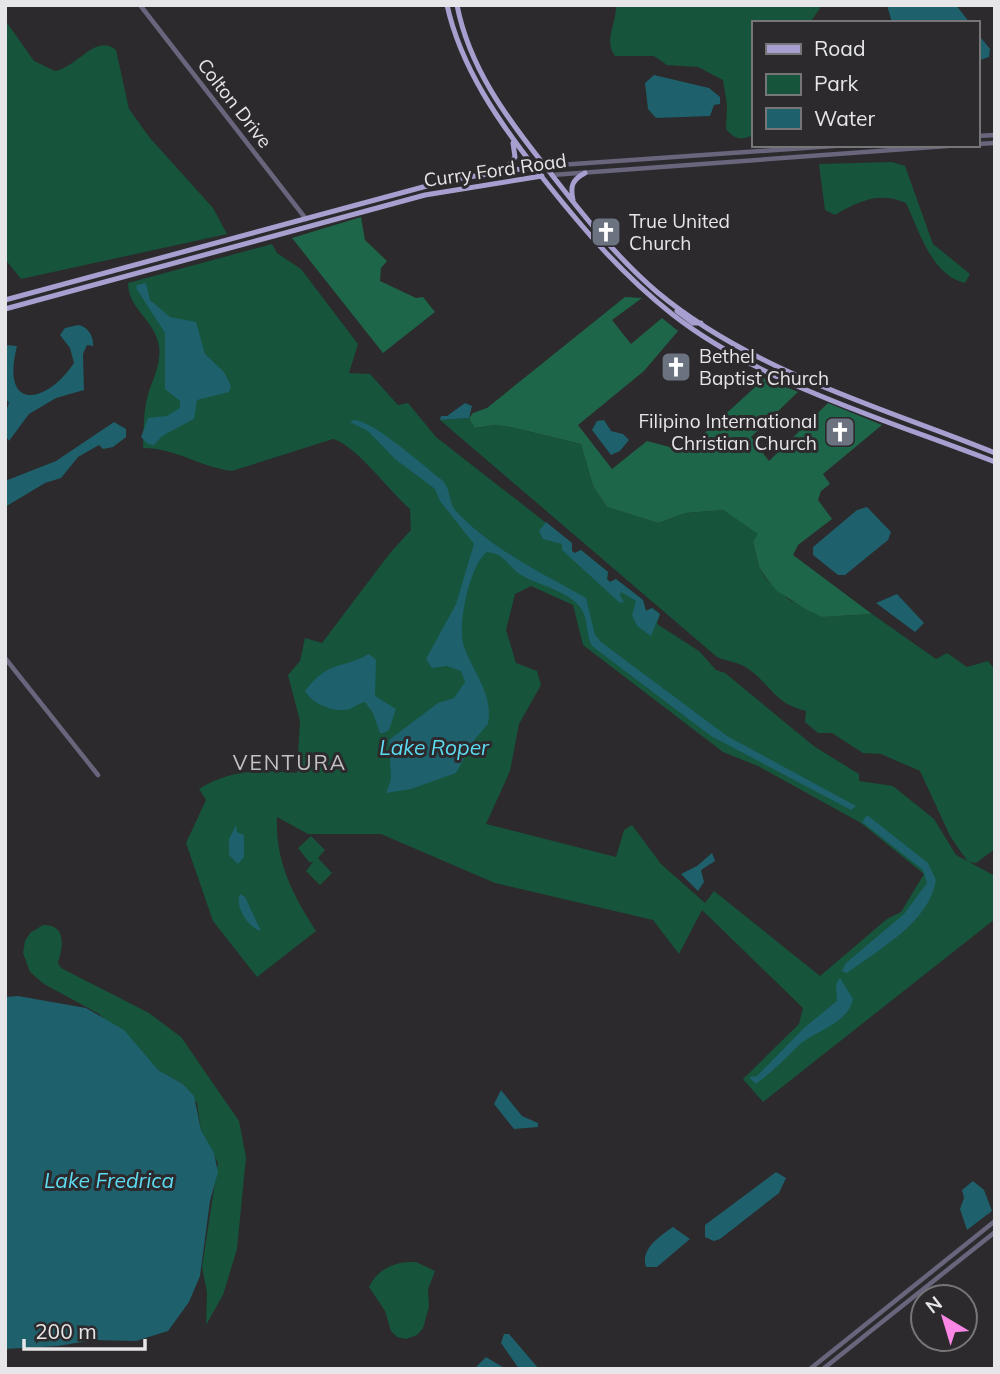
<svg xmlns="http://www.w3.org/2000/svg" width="1000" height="1374" viewBox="0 0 1000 1374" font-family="Mulish,sans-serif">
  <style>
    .green { fill: #16543c; fill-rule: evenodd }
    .forest { fill: #1e664a }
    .water { fill: #1e606b }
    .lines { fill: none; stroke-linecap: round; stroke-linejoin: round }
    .minor { stroke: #69657d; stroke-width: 4.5 }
    .major { stroke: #a79fd0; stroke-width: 5 }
    .labels { text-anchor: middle; stroke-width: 6; stroke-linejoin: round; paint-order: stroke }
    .street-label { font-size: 19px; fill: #e6e5e7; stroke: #2c2a2c }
    .poi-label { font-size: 19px; fill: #e6e5e7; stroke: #2c2a2c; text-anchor: start }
    .water-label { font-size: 21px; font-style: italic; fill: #5ddbf0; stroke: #2c2a2c }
    .neighbourhood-label { font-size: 21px; letter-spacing: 2px; fill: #c3c1c4; stroke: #2c2a2c }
  </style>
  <rect width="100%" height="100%" fill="#2c2a2c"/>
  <path class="green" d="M616,5H822L810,23H753V135C741,141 734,139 726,129L727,105L723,80L698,67L667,65L654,56H615C603,40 617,23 616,5Z
    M5,20L34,61L55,71C77,68 95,33 116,50L129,109L150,138L213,208L227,234L21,279L5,259Z
    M892,162L905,166L933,244L970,274L965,283C931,275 919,230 906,203C880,191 858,201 835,215L825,210L819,164Z
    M272,244L277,253L301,269L358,344L349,373L370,374L398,405L408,403L436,437L572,543V551L575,553L581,550L608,572L607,579L610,582L616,579L643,600L646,611L652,608L660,614L657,624L699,651L716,670L725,673L815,747L859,774V781L893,786L934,819L956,855L995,876V919L763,1102L743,1079L799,1024L803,1008L702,910L679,954L653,920L495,883L381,834H308L277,817C275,861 293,895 316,931L257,977L213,921L186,843L206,800L199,789C232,769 261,770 297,773L300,721L288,675L300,661L305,638L322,643L390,553L411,530L410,509C389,491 356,445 333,439L232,471C200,467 175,448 143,448C144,434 143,418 146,404C149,383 162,368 159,346C155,320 128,309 128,283ZM531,586L573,605L583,645L723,752L758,766L861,823L924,874L901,912L887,919L820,976L714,891L705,903L661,864L632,825L624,830L616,857L486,824L510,771L519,724L541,685L537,671L516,663L506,630L515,594Z
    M469,418L476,428L494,425L511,427L581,444L593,486L607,507L658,523L686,513L723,510L759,534L753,543L759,567L766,579L788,599L822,617L872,614L936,659L947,653L967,667L988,661L995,670V849L976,863L968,862L950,836L920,771L881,754L863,753L832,733H818L805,722L806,711C772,703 770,682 744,666C736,662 726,661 717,657L440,420Z
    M311,836L325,850L318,858L332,873L320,885L306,871L313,862H309L298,848Z
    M43,925C67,925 63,946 58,963L61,968L149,1013L181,1037L239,1121L246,1157L237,1249L223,1295L206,1325L207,1292L202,1267L218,1163L201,1130L197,1103L183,1084L158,1070L99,1014L44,984L30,972L23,953L25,941L30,933Z
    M416,1262L435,1271L428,1289L429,1307L423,1328L417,1335L406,1339L397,1337L391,1331L385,1311L369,1287C378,1268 396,1261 416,1262Z"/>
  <path class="forest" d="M361,217L365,240L387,261L381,268L380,281L416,298L423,297L435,312L383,353L292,238Z
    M625,297L642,298L612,320L631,344L662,318L678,331L644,371L578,425L612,469L647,441L685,451L765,378L798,392L751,437L769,461L828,403L882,425L823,474L830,484L821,491L818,500L832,519L798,545L793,555L872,614L822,617L807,610L777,591L767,579L759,567L753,542L758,534L723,510L686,513L658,523L607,507L593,486L581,444L511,427L494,425L475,428L469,418L473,413L487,408Z"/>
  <path class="water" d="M887,5H956L970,23H892Z
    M977,33L990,49L989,57L977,61Z
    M654,75L709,88L720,97V104L714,105L710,116L656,118L648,109L645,83Z
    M146,283L150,300L170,317L196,322L205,354L224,372L231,386L229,392L197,400L194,419L162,436L154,445L148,444L141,437L148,418L167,416L180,408V401L165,389V333L136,288L137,285Z
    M78,325C88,326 94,337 93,346L87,345L83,354L84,390L56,398L29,414L9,441C1,431 5,412 9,403L5,397V345L17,346C0,413 47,404 74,363L70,348L60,335L65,328Z
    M465,403L472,406L469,418L440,420L441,416H447Z
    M354,420C376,422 422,465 442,480C451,488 448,501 455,510C491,549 540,572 586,598L595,635L601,642L727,736L856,806L851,810L711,736L592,646C586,635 588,620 582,610C572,592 538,585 521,575C507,566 506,554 487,552C470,564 458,623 463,643C471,671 494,692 488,724L475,739L456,773L411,789L386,793L391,779L389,740L438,703L454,698L465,682L461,671L447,666L432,668L426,659L456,604L474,544L440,501L435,489L395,459L368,431L350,422Z
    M604,420L611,431L623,434L629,440L620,451L611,455L592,430L597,421Z
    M114,422L126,429V437L113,447L103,449L99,445L78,457L61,478L45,483L5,507V481L56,461Z
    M867,507L891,532L888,540L845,575H838L813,555V547L857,510Z
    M546,522L572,543V551L575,553L581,550L608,572L607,579L610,582L616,579L643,600L646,611L652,608L660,614L651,636L637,626L632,615L636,601L621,592L620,596L624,602L620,603L562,550V544L543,539L539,531Z
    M897,594L924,623L915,632L876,603Z
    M369,654L376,660L375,696L396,709L389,730L384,733H380L373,713L365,702C358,703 352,710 344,710C330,711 312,703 305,691C328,660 340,670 369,654Z
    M867,815L928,863L936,880C929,923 879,949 847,973L842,971L846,963L904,914L927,883L923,870L862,822Z
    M236,825L237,832L244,835V857L238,864L229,855V839Z
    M712,853L715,861L701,870L704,882L698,891L681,874L697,866Z
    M240,894L245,897L261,931C249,929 234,906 240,894Z
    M840,978L853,999C847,1026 813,1030 796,1048C783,1061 771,1073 756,1084L749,1077L757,1076L804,1028L837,1001L836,984Z
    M18,996L86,1008L124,1030L158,1070L183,1084L194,1096L201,1130L214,1153L218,1172L210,1201L200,1276L189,1302L168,1331L136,1341L94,1340L58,1346L5,1349V997Z
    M501,1090L522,1116L538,1123V1127L514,1129L494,1104Z
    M776,1172L786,1178L779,1193L720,1239L714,1241L705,1237V1225Z
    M973,1181L984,1190L992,1211L967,1230L960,1209L964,1198L962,1190Z
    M673,1227L690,1239L657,1267H646C640,1249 660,1236 673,1227Z
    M504,1334H509L539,1369H519L501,1343Z
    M486,1357L506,1369H474Z"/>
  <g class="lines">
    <path class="minor" d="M140,5L306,219
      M977,136L995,135
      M977,144L995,143
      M545,166L848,145
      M552,175L961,145
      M5,658L98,775
      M810,1369L995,1221
      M823,1369L995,1232"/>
    <path class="major" d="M447,5C461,68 499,122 538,172C579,224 620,273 672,314C761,384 890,421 995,462
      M457,5C469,67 506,117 545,166C579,210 614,255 657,292C753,372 881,407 995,453
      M507,168L515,157L513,143
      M573,200C570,186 572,180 585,173
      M5,300L449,180L534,167
      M5,309L425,195L542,176
      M677,311L693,323H701"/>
  </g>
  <defs>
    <g id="church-square" transform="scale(1.575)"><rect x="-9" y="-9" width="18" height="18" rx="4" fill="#6b7280" stroke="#2c2a2c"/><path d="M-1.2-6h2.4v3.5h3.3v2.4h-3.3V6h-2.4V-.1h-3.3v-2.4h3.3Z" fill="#fff"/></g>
  </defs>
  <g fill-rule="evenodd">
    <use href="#church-square" x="606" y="232"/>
    <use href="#church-square" x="676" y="367"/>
    <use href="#church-square" x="840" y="432"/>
  </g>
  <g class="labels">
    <g class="street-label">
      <text transform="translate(235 103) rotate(52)" y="7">Colton Drive</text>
      <text transform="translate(495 170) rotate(-8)" y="7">Curry Ford Road</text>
    </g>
    <g class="poi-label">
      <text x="629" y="228">True United<tspan x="629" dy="22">Church</tspan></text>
      <text x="699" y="363">Bethel<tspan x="699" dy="22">Baptist Church</tspan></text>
      <text x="817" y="428" text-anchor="end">Filipino International<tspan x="817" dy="22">Christian Church</tspan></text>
    </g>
    <g class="water-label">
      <text x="434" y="755">Lake Roper</text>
      <text x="109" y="1188">Lake Fredrica</text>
    </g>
    <g class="neighbourhood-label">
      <text x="290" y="770">VENTURA</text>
    </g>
  </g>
  <rect width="1000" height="1374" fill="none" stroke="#e6e5e7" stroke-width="14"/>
  <rect x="752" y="21" width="228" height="126" fill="#2c2a2c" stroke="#767577" stroke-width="2"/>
  <rect x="766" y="44" width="35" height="10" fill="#a79fd0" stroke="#767577" stroke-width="2"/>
  <text x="814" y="56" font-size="21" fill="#e6e5e7">Road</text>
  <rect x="766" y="74" width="35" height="21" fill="#16543c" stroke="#767577" stroke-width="2"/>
  <text x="814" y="91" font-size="21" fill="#e6e5e7">Park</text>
  <rect x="766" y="108" width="35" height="21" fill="#1e606b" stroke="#767577" stroke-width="2"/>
  <text x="814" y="126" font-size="21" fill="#e6e5e7">Water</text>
  <g transform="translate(944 1318) rotate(322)"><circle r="33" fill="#2c2a2c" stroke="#767577" stroke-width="2"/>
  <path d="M0-5L12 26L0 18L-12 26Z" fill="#fa87e6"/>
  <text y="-10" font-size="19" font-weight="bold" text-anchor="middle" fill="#e6e5e7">N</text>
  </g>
  <path d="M24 1339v10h121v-10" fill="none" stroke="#e6e5e7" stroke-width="3.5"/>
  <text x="35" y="1339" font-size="21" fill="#e6e5e7" stroke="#2c2a2c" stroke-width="5" paint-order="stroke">200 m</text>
</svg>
